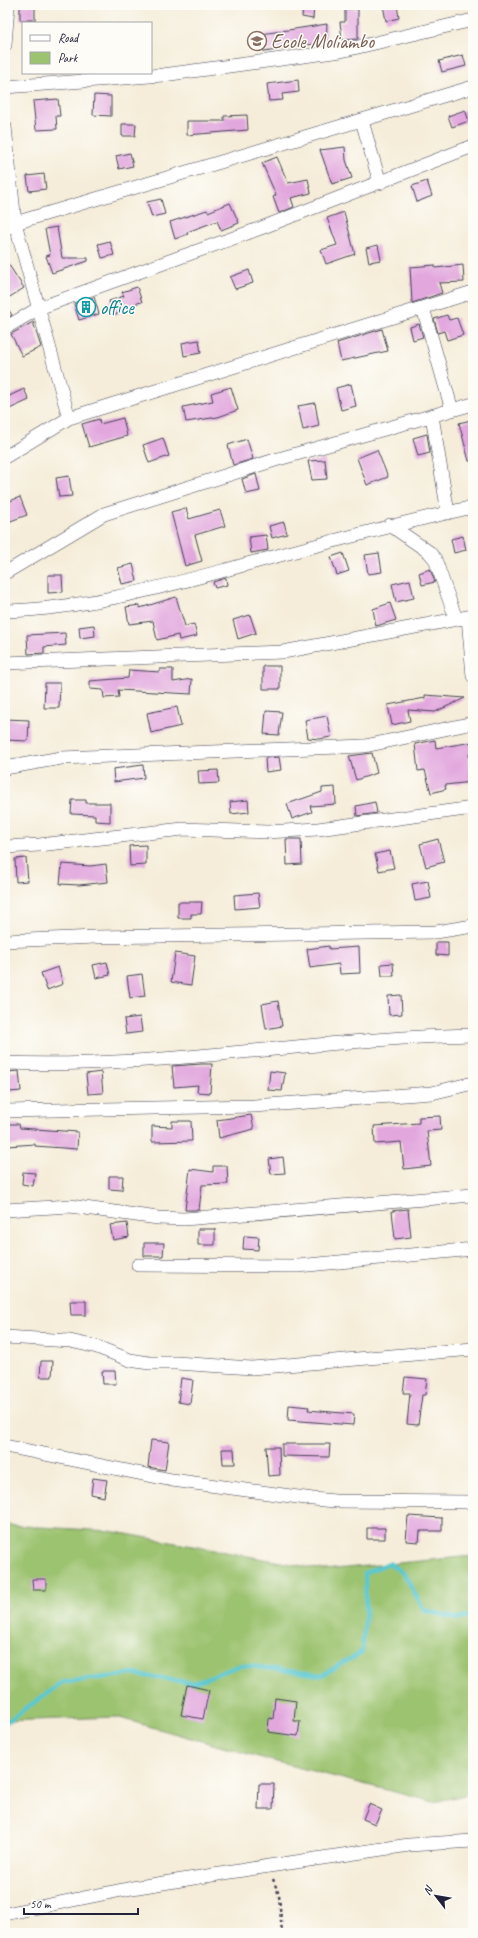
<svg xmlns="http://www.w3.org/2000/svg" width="478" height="1938" viewBox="0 0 478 1938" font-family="Caveat,sans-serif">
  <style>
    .green { fill: #9cc36f; stroke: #5f7255 }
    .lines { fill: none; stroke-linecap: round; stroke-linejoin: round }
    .stream { stroke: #5bc8d0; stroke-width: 4.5 }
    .building { fill: #e2a8de }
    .street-casing { stroke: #424053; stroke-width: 14 }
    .path { stroke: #424053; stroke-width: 2.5; stroke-dasharray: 3 3; stroke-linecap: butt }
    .street { stroke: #fff; stroke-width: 13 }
    .labels { text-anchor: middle; stroke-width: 3; stroke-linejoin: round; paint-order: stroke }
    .education-label { font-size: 20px; fill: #785e54; stroke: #fdfcf7; text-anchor: start }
    .culture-label { font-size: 20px; fill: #0d838f; stroke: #fdfcf7; text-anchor: start }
  </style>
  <rect width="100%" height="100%" fill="#fdfcf7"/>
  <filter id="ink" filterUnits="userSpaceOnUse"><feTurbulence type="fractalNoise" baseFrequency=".025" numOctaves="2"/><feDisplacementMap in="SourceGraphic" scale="8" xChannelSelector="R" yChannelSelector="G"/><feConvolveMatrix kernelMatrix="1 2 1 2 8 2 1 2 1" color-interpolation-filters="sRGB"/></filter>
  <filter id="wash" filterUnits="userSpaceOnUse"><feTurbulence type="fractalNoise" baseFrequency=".012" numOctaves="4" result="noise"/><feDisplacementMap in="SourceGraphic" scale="16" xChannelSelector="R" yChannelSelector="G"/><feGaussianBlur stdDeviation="0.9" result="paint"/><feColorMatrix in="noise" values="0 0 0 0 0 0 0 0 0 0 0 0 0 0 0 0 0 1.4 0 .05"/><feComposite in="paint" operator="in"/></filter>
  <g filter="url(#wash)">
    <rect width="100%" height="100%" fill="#f5edd9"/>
    <path class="green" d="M5,1525L110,1531L324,1570L473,1556V1793L434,1802L273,1761L116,1717L5,1721Z"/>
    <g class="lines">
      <path class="stream" d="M5,1723L63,1682L133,1674L193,1683L241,1665L322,1675L362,1652L366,1607L365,1573L389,1563L404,1574L424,1610L459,1619L473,1615"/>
    </g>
    <g id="blocks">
      <path class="building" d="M20,5H35V20H20Z
        M303,5H314L313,19L302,17Z
        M383,5H397L399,18L386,21Z
        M345,9H358V39L342,40L340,22H345Z
        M327,24L326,42L264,52L262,34Z
        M463,55L466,66L442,72L439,61Z
        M298,80L299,92L282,94L283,100L269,101L267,84Z
        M94,95L111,96V116L93,115Z
        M58,99L60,116H56L57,129L36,130L33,101Z
        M465,110L469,121L452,127L448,116Z
        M247,115L248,130L187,135V121H224V116Z
        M122,124H136L135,136H122Z
        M345,147L346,160L352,178L332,184L320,150Z
        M130,153L133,166L119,169L116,156Z
        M277,157L288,183L308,179L311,193L291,198L294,207L279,213L273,197L276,195L262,163Z
        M44,174L46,189L29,191L27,176Z
        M427,181L432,196L417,202L412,186Z
        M161,199L165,214L152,217L147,202Z
        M230,203L239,223L221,230L217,221L187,232L188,234L175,239L170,222L207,210L208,212Z
        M344,212L355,254L326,264L321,250L337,245L327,218Z
        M57,227L62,258H88V261L52,273L46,256L50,255L45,229Z
        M110,241L114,255L102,258L98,244Z
        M378,245L381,260L369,262L366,248Z
        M5,259L24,288L5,300Z
        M435,265V268L463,265L464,282L439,283L442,293L412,303L410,267Z
        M249,270L253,283L235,289L230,277Z
        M137,287L142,302L133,304L135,308L113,315L109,301L124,296L122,292Z
        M94,297L99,314L79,320L74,304Z
        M8,309L12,315L5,319V310Z
        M447,315L449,320L457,318L463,335L447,340L444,331L438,333L434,319Z
        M33,322L41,347L22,356L11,334Z
        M419,324L423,337L413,340L410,327Z
        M382,329L388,351L341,361L337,343Z
        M199,340L201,353L184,356L182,343Z
        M351,384L356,406L341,410L336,388Z
        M231,387L238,410L218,417L186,422L183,407L213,401L211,393Z
        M24,389L29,400L5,411V398Z
        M315,403L319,426L303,430L298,406Z
        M123,418L127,436L89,447L82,424L99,419L100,424Z
        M471,420L473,429V461H469L459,423Z
        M427,434L430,453L418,456L413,438Z
        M163,438L169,456L149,463L143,445Z
        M247,439L253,459L233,465L228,445Z
        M377,450L388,477L367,485L357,458Z
        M325,460L327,479L312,480L308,461Z
        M256,474L260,491L246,494L242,479Z
        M69,476L72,496L59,497L56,478Z
        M20,497L27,515L5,523V503Z
        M186,508L189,519L220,510L225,526L195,535L202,561L185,566L171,512Z
        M284,522L287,534L272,538L269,526Z
        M266,535L268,550L251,553L249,537Z
        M463,536L466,550L454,553L451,539Z
        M343,553L349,571L337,575L331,557Z
        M379,553L382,572L368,574L365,555Z
        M133,564L137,581L122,584L118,568Z
        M430,569L435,582L422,585L419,573Z
        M48,575H62L63,592L48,593Z
        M226,578L227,585L215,588L213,582Z
        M410,580L414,598L396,602L392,584Z
        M176,597L185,626L194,624L197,636L179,640L178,635L157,640L153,621L129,624L126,607L140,605V608Z
        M390,603L396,620L376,626L373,609Z
        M250,615L256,633L238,639L233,620Z
        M94,625L95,636L80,638L79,627Z
        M65,633L66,645L44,647V653L28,654L27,635Z
        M263,666H280V689H263Z
        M160,669H173V682L192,679L191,694L118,690L119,697L104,698L103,690L90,689V681L128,678L129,670L160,672Z
        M45,683H60L59,708H44Z
        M425,695L465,698L435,712L408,710L410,721L392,725L388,705L425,698Z
        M177,707L181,726L151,733L147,713Z
        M266,711L282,712L279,735L264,734Z
        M327,716L331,737L320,739L308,738L305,720Z
        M5,719L29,720L28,741L5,740Z
        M435,740L436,748L473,742V754H469L472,782L445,785L446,789L431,793L425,770L418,771L415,744Z
        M372,753L377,773L356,780L349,756Z
        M279,757L281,770L266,772L265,758Z
        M143,765L144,778L114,782L113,769Z
        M218,770L219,783L199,784L198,771Z
        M335,787L336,804L310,806L312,812L292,819L287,804L322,792V788Z
        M72,800H86V803H110V822L95,821V815L71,814Z
        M248,800L249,812L231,814L230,802Z
        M375,802L377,813L357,816L356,806Z
        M286,839H301L302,864L287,865Z
        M438,839L444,862L426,867L420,844Z
        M146,845V865L130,866L129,846Z
        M390,851L394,868L379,871L375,854Z
        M26,858L28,881L16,882L15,859Z
        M62,864L90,866L106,864L108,882L79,885L60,884Z
        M428,881L431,898L415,901L412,884Z
        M258,893L260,907L235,909L234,895Z
        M178,902H202L201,914H191V918H178Z
        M436,942H448V956L436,955Z
        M329,946V949L359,947L360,973L340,974L339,964L310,968L307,949Z
        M175,953L195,956L191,985L171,982Z
        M107,962L110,975L96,978L93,965Z
        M393,963L394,976H382L381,964Z
        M58,967L63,984L47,990L41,973Z
        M142,974L145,996L130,998L127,976Z
        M401,995L402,1014L389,1015L388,996Z
        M278,1001L282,1026L266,1029L262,1004Z
        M140,1017L142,1032L126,1034L124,1019Z
        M202,1064H212L210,1093L197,1092L198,1085L174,1087L172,1066Z
        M19,1071L21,1091L9,1092L7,1072Z
        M270,1071L285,1073L282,1091L268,1090Z
        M101,1072L103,1093L88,1094L86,1074Z
        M251,1115L254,1129L219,1138L217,1120Z
        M440,1116L441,1130L427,1131L431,1166L404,1169L401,1142L375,1144L374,1126L419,1123V1117Z
        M172,1121H191L192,1141L152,1142V1126L172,1127Z
        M6,1124H19L20,1128L78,1132L77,1149L35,1146V1144L7,1146Z
        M283,1157L285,1173L271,1174L269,1159Z
        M213,1166H227L228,1184L202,1185L199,1210H185L190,1169L213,1172Z
        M23,1172L35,1173L33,1186L22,1184Z
        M109,1176H123L122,1190L109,1189Z
        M408,1209L411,1237L395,1239L392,1211Z
        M127,1223L129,1237L113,1240L110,1225Z
        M198,1229H215V1245H198Z
        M244,1236L259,1237L258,1250L243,1249Z
        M144,1243H164L163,1256H144Z
        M70,1301H86V1315H71Z
        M41,1361H53L52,1377H40Z
        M102,1371H115L116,1384H103Z
        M405,1377L427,1379L425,1395H422L418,1425L407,1424L410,1393H403Z
        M181,1378L193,1380L190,1404L178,1402Z
        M289,1405L309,1407L308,1410L354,1414L353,1425L288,1420Z
        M151,1440L169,1442L165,1470L148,1467Z
        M282,1444H330L329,1457L282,1456Z
        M266,1447H279L280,1475L268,1476Z
        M222,1449H234L235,1464H223Z
        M93,1478L107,1480L104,1497L91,1494Z
        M408,1516L442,1518V1531H420L419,1542L406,1541Z
        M367,1528H385V1539H367Z
        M32,1579H46V1590H33Z
        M187,1685L209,1690L203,1719L181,1715Z
        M275,1698L296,1701L294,1721H300L298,1736L268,1732L269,1718L273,1719Z
        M259,1784H274L273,1809H258Z
        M369,1804L382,1810L375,1824L363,1819Z"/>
    </g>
  </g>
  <g filter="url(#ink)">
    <use href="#blocks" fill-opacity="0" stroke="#424053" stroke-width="1"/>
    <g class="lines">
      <g class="street-casing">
        <path id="street" d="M5,45L8,5
          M5,87L163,75L341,51L473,20
          M362,121L380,183
          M5,127L15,223L69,418
          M5,229L15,223L473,87
          M423,308L452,410
          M5,328L39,308L261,228L473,146
          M432,416L448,513
          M5,457L69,418L473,292
          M390,525L429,552L435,559L456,619
          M5,573L104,514L275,460L473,404
          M5,611C83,609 158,588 233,568C313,546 392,525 473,507
          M468,617L473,676
          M5,663L283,652L473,616
          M5,768L61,758L365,746L473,723
          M5,847L39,845L183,829L267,832L318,829L473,808
          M5,941L95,937L436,932L473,926
          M5,1063C162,1069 317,1038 473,1035
          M5,1111L254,1106L432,1093L473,1083
          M5,1210L70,1206L158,1218L184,1219L473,1195
          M138,1265L298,1266L473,1249
          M5,1337L70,1341L97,1347L130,1360L149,1363H176L252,1368L473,1349
          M5,1446L172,1480L313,1499L335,1501L473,1502
          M5,1914L132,1888L269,1866L409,1845L473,1841"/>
      </g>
      <path class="path" d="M273,1879L279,1895L282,1933"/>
      <use href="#street" class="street"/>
    </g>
  </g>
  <defs>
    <g id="school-ring" transform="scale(1)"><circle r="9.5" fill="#fdfcf7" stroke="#8d6e63" stroke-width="1.5"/><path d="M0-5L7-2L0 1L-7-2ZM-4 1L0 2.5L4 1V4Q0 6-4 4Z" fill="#8d6e63"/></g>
    <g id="building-ring" transform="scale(1)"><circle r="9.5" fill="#fdfcf7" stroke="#0f9aa8" stroke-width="1.5"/><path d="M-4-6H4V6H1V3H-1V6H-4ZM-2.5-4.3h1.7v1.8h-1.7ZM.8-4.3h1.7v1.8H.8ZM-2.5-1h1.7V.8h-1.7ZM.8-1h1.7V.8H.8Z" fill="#0f9aa8"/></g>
  </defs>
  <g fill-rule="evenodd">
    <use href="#school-ring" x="257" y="41"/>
    <use href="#building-ring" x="86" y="307"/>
  </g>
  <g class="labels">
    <g class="education-label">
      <text x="271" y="48">Ecole Moliambo</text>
    </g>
    <g class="culture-label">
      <text x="100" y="314">office</text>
    </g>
  </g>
  <rect width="478" height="1938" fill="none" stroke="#fdfcf7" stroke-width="20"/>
  <rect x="22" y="22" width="130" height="52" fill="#fdfcf7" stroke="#a5a5ac"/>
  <rect x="30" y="35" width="20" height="6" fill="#ffffff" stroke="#a5a5ac"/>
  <text x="58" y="42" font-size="12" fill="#22223b">Road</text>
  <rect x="30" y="52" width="20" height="12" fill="#9cc36f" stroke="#a5a5ac"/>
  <text x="58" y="62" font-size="12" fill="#22223b">Park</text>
  <g transform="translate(436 1896) rotate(301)" stroke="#fdfcf7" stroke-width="3" paint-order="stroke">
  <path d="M0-3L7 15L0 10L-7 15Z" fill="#22223b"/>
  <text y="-6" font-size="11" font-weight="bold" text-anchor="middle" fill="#22223b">N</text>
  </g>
  <path d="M24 1908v6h114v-6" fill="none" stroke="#22223b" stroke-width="2"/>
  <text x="30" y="1908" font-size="12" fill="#22223b" stroke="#fdfcf7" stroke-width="3" paint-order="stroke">50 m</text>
</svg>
